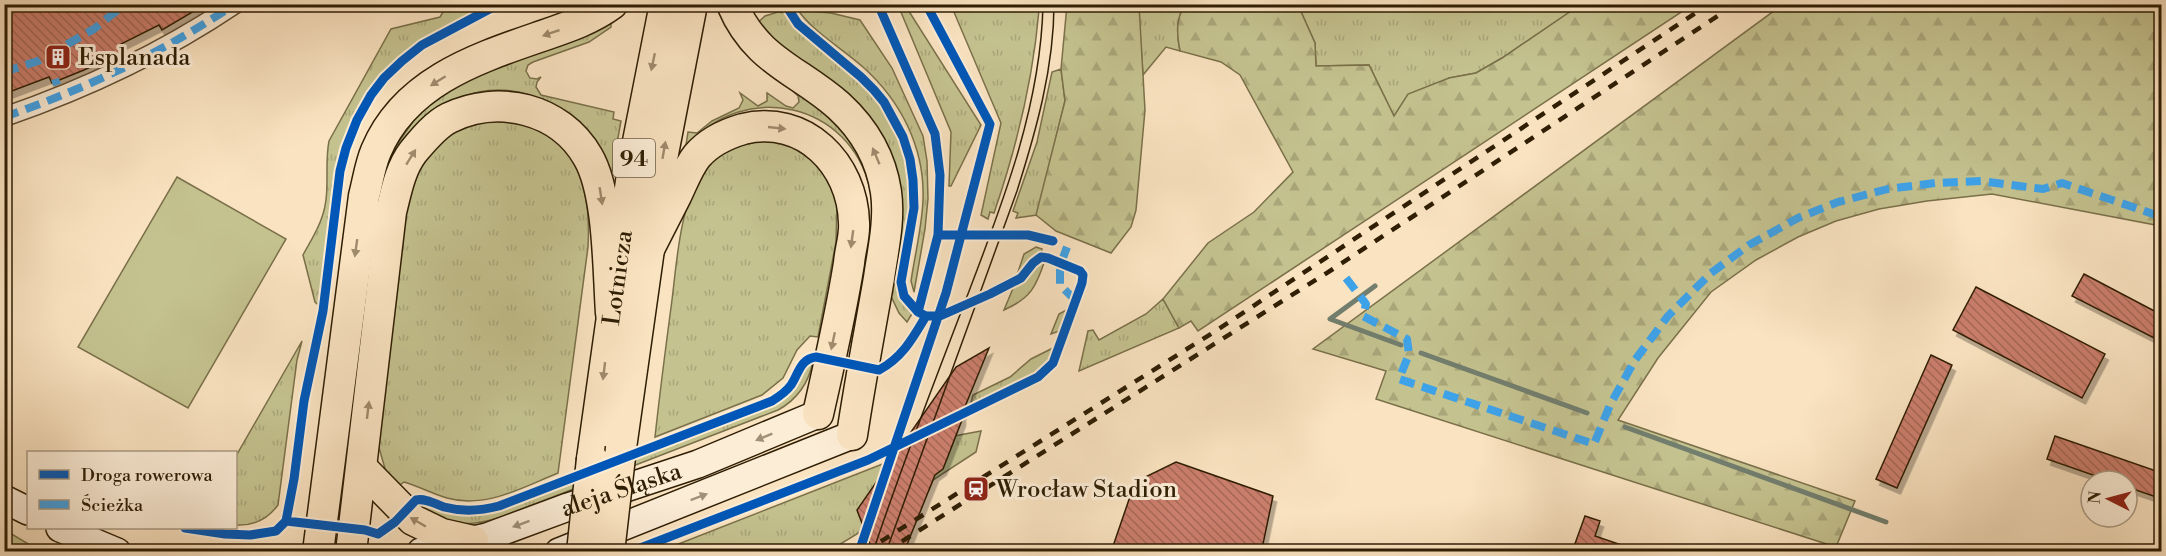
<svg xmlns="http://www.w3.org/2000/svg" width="2166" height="556" viewBox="0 0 2166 556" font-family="'Libre Bodoni',serif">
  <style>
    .grass { fill: url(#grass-tufts); stroke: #7a704a; stroke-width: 1.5 }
    .forest { fill: url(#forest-firs); stroke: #7a704a; stroke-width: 1.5 }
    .garden { fill: #c4c28f; stroke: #7a704a; stroke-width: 1.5 }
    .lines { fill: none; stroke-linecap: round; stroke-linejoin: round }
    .stream { stroke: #727e6e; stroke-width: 5 }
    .building { fill: url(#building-back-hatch); stroke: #2f1e04; stroke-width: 1.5; filter: url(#shadow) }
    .street-casing { stroke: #624f33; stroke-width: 21 }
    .secondary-casing { stroke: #2f1e04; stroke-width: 30 }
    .primary-casing { stroke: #2f1e04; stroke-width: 33 }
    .street { stroke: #fcedd7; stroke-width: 18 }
    .secondary { stroke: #fcedd7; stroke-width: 27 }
    .primary { stroke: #fae3c1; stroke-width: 30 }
    .tram { stroke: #2f1e04; stroke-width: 1.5 }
    .rail { stroke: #2f1e04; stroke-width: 4.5; stroke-dasharray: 10 10; stroke-linecap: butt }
    .primary-bridge-casing { stroke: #2f1e04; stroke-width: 33; stroke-linecap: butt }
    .primary-bridge { stroke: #fae3c1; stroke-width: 30 }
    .quiet { stroke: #3ea2e9; stroke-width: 8; stroke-dasharray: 15 8; stroke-linecap: butt }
    .cycleway-casing { stroke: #fcedd7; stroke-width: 13 }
    .cycleway { stroke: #0057b8; stroke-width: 9 }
    .oneway { fill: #9f8a6c }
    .oneway2 { fill: #a09078 }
    .labels { text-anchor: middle; stroke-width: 6; stroke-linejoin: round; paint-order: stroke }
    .shield { fill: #fcedd7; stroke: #6c5c43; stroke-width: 1.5 }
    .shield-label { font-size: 22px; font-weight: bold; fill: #2f1e04 }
    .poi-label { font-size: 24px; fill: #2f1e04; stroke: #fcedd7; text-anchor: start }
    .street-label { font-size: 24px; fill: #2f1e04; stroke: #fcedd7 }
  </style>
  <defs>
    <pattern id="grass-tufts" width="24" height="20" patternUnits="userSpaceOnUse" patternTransform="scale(1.5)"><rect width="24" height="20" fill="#c4c28f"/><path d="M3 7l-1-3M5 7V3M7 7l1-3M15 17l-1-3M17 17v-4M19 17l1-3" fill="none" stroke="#a9a67a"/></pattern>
    <pattern id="forest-firs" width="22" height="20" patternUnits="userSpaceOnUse" patternTransform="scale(1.5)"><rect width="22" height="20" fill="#c4c28f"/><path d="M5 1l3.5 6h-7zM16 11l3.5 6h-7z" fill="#a9a67a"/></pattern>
    <pattern id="building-back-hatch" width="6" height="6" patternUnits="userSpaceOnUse" patternTransform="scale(1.5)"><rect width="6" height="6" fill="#cb7e6d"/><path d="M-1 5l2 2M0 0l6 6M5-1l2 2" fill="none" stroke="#a56757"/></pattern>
    <filter id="shadow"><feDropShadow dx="3.5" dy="6" stdDeviation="0" flood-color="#0004"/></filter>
  </defs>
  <rect width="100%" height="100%" fill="#fae3c1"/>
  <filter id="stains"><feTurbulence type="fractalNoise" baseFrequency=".00333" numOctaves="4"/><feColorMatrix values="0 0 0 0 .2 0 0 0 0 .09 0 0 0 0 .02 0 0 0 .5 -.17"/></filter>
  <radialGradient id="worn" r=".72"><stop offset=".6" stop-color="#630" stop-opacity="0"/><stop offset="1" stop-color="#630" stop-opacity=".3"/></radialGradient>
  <path class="grass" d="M447,5H492C467,17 438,28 415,45C351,93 340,146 331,220C327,249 324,278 321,307L315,302L303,255C310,242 318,230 322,217C331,192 324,166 329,141L391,29L440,17Z
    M898,5H905L981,125L951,186H949L951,132Z
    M951,5H1036L1039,10C1033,81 1017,146 994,213L990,212L988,219L981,215L1001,123Z
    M1138,5H1186C1175,17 1177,35 1180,51L1166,47L1143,75Z
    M1298,5H1580L1502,58L1476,73L1449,78L1394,116L1369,65L1316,66L1315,43Z
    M798,10L831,13L860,20L892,68L923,136L927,161L928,199L925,229L914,292L911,281C915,254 922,227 923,200C925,148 901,101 863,67C843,49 812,31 798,10Z
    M778,12L785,13C828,68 886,80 906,158C915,190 908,222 902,254C900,265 896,279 898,290C900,300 907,306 913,312L907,322L899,313L890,294L887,146L880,132L851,98L787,53L756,24L765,16Z
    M611,22V27L589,42L533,62L528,65L526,71L530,78L537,79L541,77L537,82L536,87L541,95L614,112L613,119L621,121L612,171H610C590,113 520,72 460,98C444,105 428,119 414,128L347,506L338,505L368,261L381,186L396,146L419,113L438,96L483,72L568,43Z
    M1061,69L1065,101L1037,215L1016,218L1018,213L1013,211L1037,142L1052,72Z
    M793,91C904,145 873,246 855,343L848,342C852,324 854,305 860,288C869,258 877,220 870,189C850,102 745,80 688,145H686L688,132L697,133L712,121L739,108L743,100L740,93L758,106L767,101V93L786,106L793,108L799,102L798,96Z
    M492,121C571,123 592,177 588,247L558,473C523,487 486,509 447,498C433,494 418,486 404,482L396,488L386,472L377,441C383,391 389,340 395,290C399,249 399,202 421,165C437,139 463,125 492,121Z
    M761,138L794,144L827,173L837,204L836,242L818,337L810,336L797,350L783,378L762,395L655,437C660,391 666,345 672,300C677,260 680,200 706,167C722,148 738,144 761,138Z
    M1036,247L1042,249L1041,254C1029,259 1026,271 1016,278L1024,254Z
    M1045,260C1036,287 1031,298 1004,310L1014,286L1026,279L1036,264Z
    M1163,299L1179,328L1079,371L1088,331L1093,330L1099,340L1146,314Z
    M1070,308L1062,330L1051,334L1059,314Z
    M302,341L297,360L278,505C267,520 254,526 236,525V456Z
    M1057,346L1051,359L1041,371L970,406L973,395L1010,377L1031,359Z
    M813,361C809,382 798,399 778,410L501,517C483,523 459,527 440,519C432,516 424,509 416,504C427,502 433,509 443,512C463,518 482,514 501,509L773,405C781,401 788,396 793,389C801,380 801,366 813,361Z
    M981,431L976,452L933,480L929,490L829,551L658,552L954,436Z
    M4,530H5L40,551H5Z"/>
  <path class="forest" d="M1067,5H1139L1145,110L1136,210L1131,227L1111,253L1056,231L1036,215L1065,101L1061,69Z
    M1186,5H1298L1315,43L1316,66L1369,65L1394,116L1408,94L1449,78L1476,73L1502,58L1580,5H1692L1198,331L1191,321L1179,328L1163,299L1208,243L1254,212L1293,172L1240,75L1221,62L1180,51C1177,35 1175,17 1186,5Z
    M1782,5H2161V226L1992,194L1927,201L1879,209L1836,221L1798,237L1756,260L1711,292L1658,358L1618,420L1855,501L1836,547L1376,399L1386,371L1313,349Z"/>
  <path class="garden" d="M177,177L286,239L188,408L78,347Z"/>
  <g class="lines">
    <path class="stream" d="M1375,286L1330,319L1401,345
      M1421,353L1587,413
      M1625,427L1886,522"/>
  </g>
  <path class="building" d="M4,4H206L162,30L159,25L119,45L123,52L84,70L52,83L49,77L4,94Z
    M2084,274L2162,315V342L2072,296Z
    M1976,287L2105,354L2082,398L1953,330Z
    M989,348L962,414V420L943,469L935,475L904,552H873L857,510L956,367Z
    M1931,355L1952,365L1897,488L1876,479Z
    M2055,436L2162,473V499L2127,487V481H2110L2047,459Z
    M1176,462L1273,496L1262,549L1250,547L1249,552H1111L1135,482Z
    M1585,516L1600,521L1595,536L1633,549L1632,552H1572Z"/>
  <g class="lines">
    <g class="street-casing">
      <path id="street" d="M4,117C85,89 164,52 235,4"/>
    </g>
    <g class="secondary-casing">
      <g id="secondary">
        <path d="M4,499L28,511"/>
        <path d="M60,528L117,552"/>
        <path id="s1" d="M421,552L487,537L568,507L698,464L818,414"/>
        <path d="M559,552L852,435"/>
      </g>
    </g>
    <g class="primary-casing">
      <g id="primary">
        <path d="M732,4C756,61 797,69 839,106C864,129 881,158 886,192C890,220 883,250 879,278C870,330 860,382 852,435"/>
        <path d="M649,249C658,231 667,214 676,196C682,184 688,167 697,156C709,142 726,134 743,129C804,114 853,164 854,223C855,236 850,250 849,263C841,314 829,365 818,414"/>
        <path d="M621,448L661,164L692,4"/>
        <path id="s2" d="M592,459L633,167L665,4"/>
        <path d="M362,468L413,520L442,534L473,541"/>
        <path d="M318,552L364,196C368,181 370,165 376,151C404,84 472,60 536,38C562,29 589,21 612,4"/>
        <path d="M351,552L391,212C396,192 400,169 413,152C423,140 435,125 449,118C498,94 560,108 588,157C609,193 608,270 611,313"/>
      </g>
    </g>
    <use href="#street" class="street"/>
    <use href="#secondary" class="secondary"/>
    <use href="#primary" class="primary"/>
    <path class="tram" d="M873,552C901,467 934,383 966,299C1002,205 1041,106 1043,4
      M886,552L1017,191C1036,131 1054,68 1054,4"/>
    <path class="rail" d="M864,552L1214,332L1709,4
      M885,552L1333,269L1736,4"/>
    <g class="primary-bridge-casing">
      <path id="primary-bridge" d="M582,552L592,459
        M609,552L621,448"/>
    </g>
    <use href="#primary-bridge" class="primary-bridge"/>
    <path class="quiet" d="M4,72L38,61L94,29L125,4
      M55,79L57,85
      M4,117C85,89 164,52 235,4
      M1067,247L1060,266V285L1073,298
      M1346,278L1366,304L1363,316L1407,339L1409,354L1399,379L1594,444L1610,405L1635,360L1668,316L1711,273L1749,245L1798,218L1838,202L1888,189L1935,183L1981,181L2043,189L2062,183L2162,217"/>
    <g class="cycleway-casing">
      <path id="cycleway" d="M878,4L935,134L940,175L938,235H1028L1053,241
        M918,312L938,235
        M286,521L365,530L378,534L395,522L416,500C426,498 435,504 444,507C463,512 480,511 499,506L772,401C780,396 786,392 791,385C799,373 800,359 816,357L879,370C902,358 913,338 926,316
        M185,528L225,534L250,535L276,531L286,521L294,479L304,401L323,311L340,171L346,148L357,120L371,95L384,78L402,61L422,45L499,4
        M630,552L868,460L1038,377L1053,363L1082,283L1083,275L1080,271L1048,258L1041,257L1033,263L1021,278L990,294L940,316H926L918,312L904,296L901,282L914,208L913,180L910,159L903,137L884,102L874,90L861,77L798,24L785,4
        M859,552L946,293L990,124L926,4"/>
    </g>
    <use href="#cycleway" class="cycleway"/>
  </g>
  <defs><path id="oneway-solid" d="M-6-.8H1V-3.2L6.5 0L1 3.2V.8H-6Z" transform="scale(1.5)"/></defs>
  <g class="oneway">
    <use href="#oneway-solid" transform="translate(551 33) rotate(161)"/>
    <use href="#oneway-solid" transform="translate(653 62) rotate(102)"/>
    <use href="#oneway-solid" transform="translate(438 81) rotate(148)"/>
    <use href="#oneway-solid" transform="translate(777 128) rotate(6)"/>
    <use href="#oneway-solid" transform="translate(664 150) rotate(-80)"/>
    <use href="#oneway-solid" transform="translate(876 156) rotate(-113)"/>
    <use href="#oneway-solid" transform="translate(411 157) rotate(-58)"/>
    <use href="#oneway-solid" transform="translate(601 196) rotate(81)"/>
    <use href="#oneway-solid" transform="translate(852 239) rotate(98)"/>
    <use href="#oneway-solid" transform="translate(356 248) rotate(98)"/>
    <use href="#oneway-solid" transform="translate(833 341) rotate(102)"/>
    <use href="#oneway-solid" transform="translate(604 371) rotate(97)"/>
    <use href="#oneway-solid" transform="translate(368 410) rotate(-83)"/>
    <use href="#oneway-solid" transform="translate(418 522) rotate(-150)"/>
  </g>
  <g class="oneway2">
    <use href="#oneway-solid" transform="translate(764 437) rotate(158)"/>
    <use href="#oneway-solid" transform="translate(699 497) rotate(-21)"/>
    <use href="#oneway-solid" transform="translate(521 524) rotate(160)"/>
  </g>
  <defs>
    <g id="building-square" transform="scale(1.35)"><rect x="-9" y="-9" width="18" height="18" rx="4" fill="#8f2418" stroke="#fcedd7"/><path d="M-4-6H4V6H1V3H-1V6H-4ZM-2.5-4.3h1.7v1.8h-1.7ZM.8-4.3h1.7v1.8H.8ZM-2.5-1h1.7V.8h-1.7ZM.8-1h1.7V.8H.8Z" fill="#fff"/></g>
    <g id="station-square" transform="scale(1.35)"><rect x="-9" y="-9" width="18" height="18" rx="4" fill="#8f2418" stroke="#fcedd7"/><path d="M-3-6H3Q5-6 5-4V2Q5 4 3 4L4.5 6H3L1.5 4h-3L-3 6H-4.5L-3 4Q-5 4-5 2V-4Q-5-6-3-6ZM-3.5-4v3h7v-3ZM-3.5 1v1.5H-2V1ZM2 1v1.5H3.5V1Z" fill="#fff"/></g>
  </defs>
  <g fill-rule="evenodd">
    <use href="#building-square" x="58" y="57"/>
    <use href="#station-square" x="976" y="489"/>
  </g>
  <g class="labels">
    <rect class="shield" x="613" y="139" width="42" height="38" rx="4.5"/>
    <g class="shield-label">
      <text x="634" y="166">94</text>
    </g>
    <g class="poi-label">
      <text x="78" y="65">Esplanada</text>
      <text x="996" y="497">Wrocław Stadion</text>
    </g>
    <g class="street-label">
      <text dy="8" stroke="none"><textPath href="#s2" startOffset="183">Lotnicza</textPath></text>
      <text dy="8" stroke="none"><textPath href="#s1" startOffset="210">aleja Śląska</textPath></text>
    </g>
  </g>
  <rect width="2166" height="556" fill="none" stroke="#fae3c1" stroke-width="24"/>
  <rect x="6" y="6" width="2154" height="544" fill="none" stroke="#2f1e04" stroke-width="3"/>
  <rect x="12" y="12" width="2142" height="532" fill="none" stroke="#2f1e04" stroke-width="1.5"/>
  <rect x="27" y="451" width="210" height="78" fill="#fcedd7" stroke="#aa9a83" stroke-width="1.5"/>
  <rect x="39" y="470" width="30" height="9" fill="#0057b8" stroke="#aa9a83" stroke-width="1.5"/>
  <text x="81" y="481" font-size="18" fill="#2f1e04">Droga rowerowa</text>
  <rect x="39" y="500" width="30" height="9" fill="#3ea2e9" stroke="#aa9a83" stroke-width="1.5"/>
  <text x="81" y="511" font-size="18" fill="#2f1e04">Ścieżka</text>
  <g transform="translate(2109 499) rotate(276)"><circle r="28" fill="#fcedd7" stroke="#aa9a83" stroke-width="1.5"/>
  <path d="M0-4.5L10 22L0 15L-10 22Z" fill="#8f2418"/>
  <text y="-9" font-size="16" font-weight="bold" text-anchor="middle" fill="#2f1e04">N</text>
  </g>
  <rect width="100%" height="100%" filter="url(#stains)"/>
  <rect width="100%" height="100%" fill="url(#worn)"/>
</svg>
